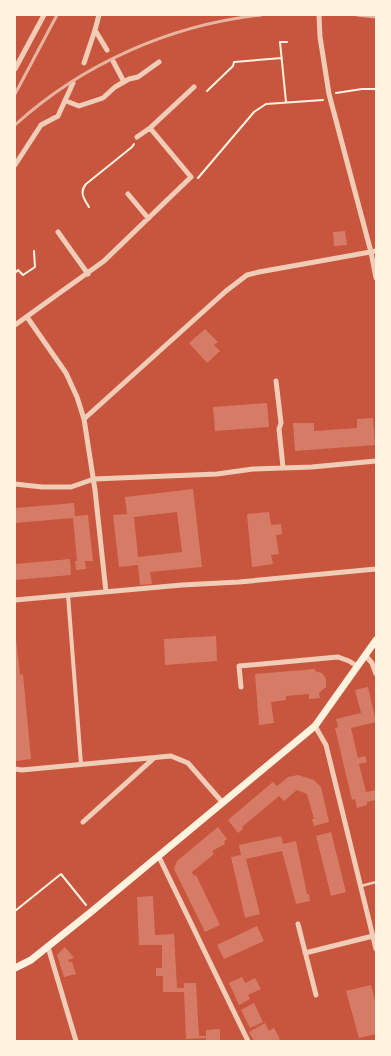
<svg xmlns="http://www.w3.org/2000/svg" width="391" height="1056" viewBox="0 0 391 1056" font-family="'Zilla Slab',serif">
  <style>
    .building { fill: #d67c66; fill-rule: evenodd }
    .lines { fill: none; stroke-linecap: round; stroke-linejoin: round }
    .path { stroke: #fff3e0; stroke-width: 2 }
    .service { stroke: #f1ccb7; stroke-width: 2.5 }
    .pedestrian { stroke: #f1ccb7; stroke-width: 4 }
    .minor { stroke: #f1ccb7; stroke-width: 5 }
    .secondary { stroke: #fff3e0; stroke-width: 7 }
    .rail { stroke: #e9b49f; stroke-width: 3 }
  </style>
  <rect width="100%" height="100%" fill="#c8553d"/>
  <path class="building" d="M345,231L347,245L334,246L333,232Z
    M205,329L218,342L214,345L220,351L207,363L189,343Z
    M267,403L269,427L215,431L213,407Z
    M373,418L375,445L295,451L293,423H314V431L357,428V419Z
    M193,489L202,567L150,572L152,584L140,585L138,565L119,567L113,515L127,514L125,497ZM177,512L182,552L138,557L134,517Z
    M74,503L75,516L88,515L93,561H85L86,569L76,570L75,561H77L73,518L15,523V508Z
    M269,512L271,525L281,524L282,534L276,535L279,554L271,555L273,564L252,567L247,514Z
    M70,559L71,575L15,580V564Z
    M216,636L217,661L165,665L164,639Z
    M15,639H16L20,675L23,674L31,759L16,761Z
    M315,669V671L322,673L326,679V687L319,693L320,698L309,699V694L286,696V700L271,702L274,723L259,725L255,674Z
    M368,687L376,722L351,728L358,758L365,756L367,762L359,764L366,792L376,790V800L367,802V805L357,808L355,799L352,800L335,728L338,727L336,719L361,713L355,690Z
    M298,775L314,780L321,787L329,822L314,826L312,819H314L307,794L297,790L284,801L279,796L242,827L243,829L238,833L228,820L273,782L277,786L288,777Z
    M218,827L227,839L224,841L225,844L212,851L214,854L192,872L194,876L196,875L220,925L205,932L174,869L177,861Z
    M331,832L346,892L331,896L316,836Z
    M281,836L283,844L296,841L307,894H309L310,901L296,904L282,851L246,859L260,914L245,918L231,857L241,855L239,845Z
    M153,896L155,935L174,934L177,988H184V983H196L199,1036H206V1030L220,1029V1041H206V1038L186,1039L184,992H163V976H156V968H162V945H139L137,897Z
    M257,926L264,941L224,959L217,945Z
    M65,947L74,958L68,960L69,962H72L76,974L64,977L57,955Z
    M242,977L245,983L255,978L261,989L248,995L250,999L239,1005L229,983Z
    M371,985L376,1004V1034L359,1038L346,991Z
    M254,1003L263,1022L250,1028L241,1010Z
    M265,1023L269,1031L274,1028L280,1039L276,1041H254L249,1032Z"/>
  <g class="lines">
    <path class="path" d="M207,91L233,66L234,62L282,58
      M336,93L362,89H376
      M286,102L280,42H287
      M198,178L254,112L266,104L323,100
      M89,207C84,199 79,192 86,184L132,147L134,144
      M15,273L18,270L23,275L35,267L34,251
      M15,911L61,874L86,905"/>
    <path class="service" d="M361,886L376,882"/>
    <path class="pedestrian" d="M68,595L81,764"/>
    <path class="minor" d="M319,15L320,37L329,94L371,252L376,278
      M95,30L107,50
      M113,61L124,82
      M84,63L95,30L99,15
      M15,69L44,15
      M66,101L79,106L103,98L115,87L129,79L138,77L159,62
      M137,137L150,128L194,87
      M15,165L41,125L58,116L73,83
      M128,194L148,218
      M58,232L88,274
      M27,317L66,373L77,397L84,419L95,490L106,592
      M15,325L104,261L191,177L150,128
      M276,381L281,423L279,429L283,467
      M84,419L226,291L247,275L259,272L376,251
      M15,484L42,487H71L94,479L217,474L253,469L312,467L376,461
      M15,600L182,585L239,582L376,569
      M365,655L372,663L376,674
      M241,687L239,666L338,657L349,661L357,666
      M315,726L326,745L376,949
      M15,769L22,770L171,756L188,763L223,803
      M83,822L154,758
      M159,857L248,1041
      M298,924L316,995
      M48,947L76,1041
      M305,953L373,936"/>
    <path class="secondary" d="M15,968L31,960L91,912L315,726L376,640"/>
    <path class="rail" d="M357,15L376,17
      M15,94L57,15
      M15,125C82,64 170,25 261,15"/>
  </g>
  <rect width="391" height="1056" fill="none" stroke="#fff3e0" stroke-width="32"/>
</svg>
